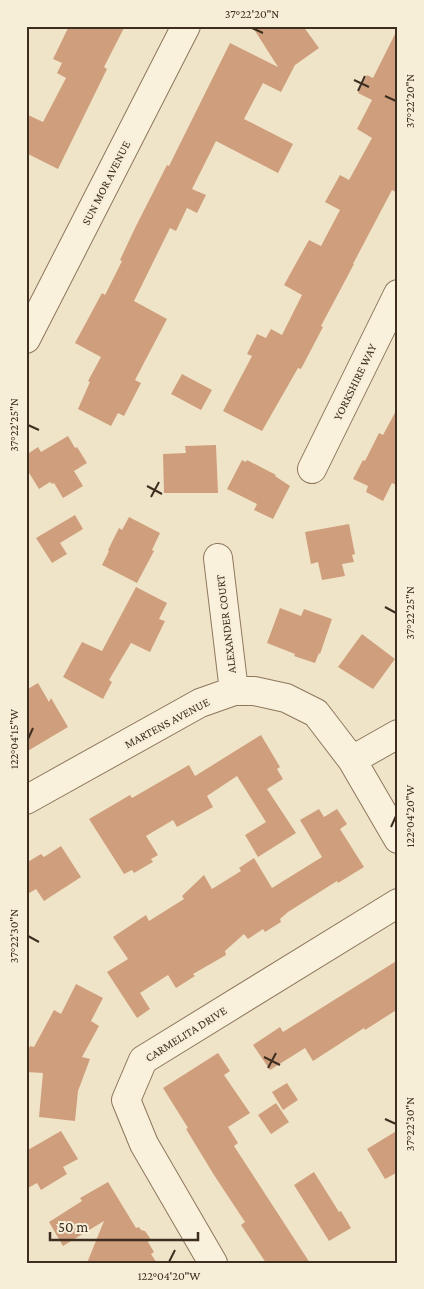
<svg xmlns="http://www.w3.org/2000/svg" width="424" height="1289" viewBox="0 0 424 1289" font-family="'Crimson Pro',serif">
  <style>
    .building { fill: #cf9f7d }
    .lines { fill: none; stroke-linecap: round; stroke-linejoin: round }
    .minor-casing { stroke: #8d765c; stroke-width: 30 }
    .minor { stroke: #faf1dc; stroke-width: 28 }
    .ticks { fill: none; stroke: #3d2e20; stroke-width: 2 }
    .labels { text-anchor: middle; stroke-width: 4.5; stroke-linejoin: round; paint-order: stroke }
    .street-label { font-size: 12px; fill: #3d2e20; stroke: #f7eed8 }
    .neatline { fill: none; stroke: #3d2e20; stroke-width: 2 }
    .ticks-label { font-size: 12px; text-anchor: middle; fill: #3d2e20 }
  </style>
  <rect width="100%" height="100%" fill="#f0e4c8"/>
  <path class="building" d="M69,26H125L104,67L107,69L58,169L26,153V114L43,122L66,78L57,73L62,63L53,59Z
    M252,26H303L319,48L295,65L281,92L263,83L244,119L293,144L278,173L216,141L192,189L206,195L197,213L187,208L176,231L170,228L134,301L167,319L135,380L141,383L124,416L118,413L111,426L78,409L90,382L88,381L101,357L75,343L102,293L105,295L122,261L120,260L135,228L167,165L169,166L230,43L278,67Z
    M398,28V193L392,190L353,264H354L321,326L323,327L301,369L298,368L262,431L223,411L252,356L247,354L257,334L266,338L271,329L282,335L302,295L284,285L309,240L321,246L340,210L325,202L340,175L349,180L372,138L357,129L372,100L358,93L367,75L373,78Z
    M182,374L212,390L201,410L171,394Z
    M398,407V486L392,483L383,501L366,492L368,486L353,479L363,460L365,461L379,433L383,435Z
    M68,436L75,448L77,447L87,463L74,471L83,486L63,498L54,483L52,484L50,482L39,489L26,468V455L38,447L41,452Z
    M216,445L218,493H164L163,454L186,453L185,446Z
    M242,460L246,462L247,460L276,475L275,476L290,486L273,519L254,510L257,504L227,489Z
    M75,515L83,529L60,543L67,554L52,563L36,538Z
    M129,517L160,533L152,550L154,551L137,583L102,565L109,551L108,550L119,528L122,530Z
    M349,524L355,554L352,555L354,562L342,564L345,576L322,580L318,562L311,564L305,532Z
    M136,587L167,603L159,619L165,621L150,652L131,643L109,680L112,682L103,699L63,677L82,642L102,651Z
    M280,608L301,616L304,609L332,619L320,654L319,653L315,663L294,656L295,654L267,643Z
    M362,634L395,659L373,689L338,667Z
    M38,683L49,702L51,698L68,727L26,752V690Z
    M261,735L280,767L277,769L283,779L267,789L296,833L258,857L245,835L266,822L237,776L207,796L213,807L177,827L173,820L146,836L158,855L151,859L153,862L134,873L132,870L124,874L89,819L130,795L132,798L189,765L195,776Z
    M319,809L324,817L337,809L347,824L340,829L364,867L338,883L337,881L288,912L280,919L281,922L265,932L263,929L248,939L244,934L225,951L226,955L193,974L195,976L176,988L168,975L140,993L150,1009L137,1018L107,972L128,959L113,937L146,915L149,921L184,899L182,896L204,875L212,889L241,871L239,868L254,858L272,888L322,857L300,820Z
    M61,846L81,877L44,901L36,889L26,895V863L41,854L44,857Z
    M398,960V1009L365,1030L364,1028L313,1061L305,1048L270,1070L253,1045L280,1027L283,1032Z
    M76,984L103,998L91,1021L99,1026L82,1057L90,1059L78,1091L75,1121L39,1117L43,1073L26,1072V1056L30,1046L34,1047L54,1010L61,1014Z
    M218,1053L230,1071L224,1075L250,1113L228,1127L238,1143L234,1146L310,1263H266L241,1225L245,1222L214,1175L186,1129L188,1128L163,1088Z
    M287,1083L298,1100L283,1110L272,1092Z
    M276,1103L289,1122L271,1134L258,1115Z
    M398,1130V1172L385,1179L367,1149Z
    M61,1131L78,1159L63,1167L67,1174L41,1190L37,1183L26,1189V1151Z
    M314,1172L339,1212L341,1211L351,1228L329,1241L294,1185Z
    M108,1182L136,1228L139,1227L141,1230L145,1231L150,1238L148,1242L154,1252L151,1254L157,1263H87L104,1221L63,1246L49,1222L82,1201L80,1198Z"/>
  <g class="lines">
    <g class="minor-casing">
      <path id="minor" d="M26,339L186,26
        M312,469L398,294
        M218,558L234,691
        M352,760L398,734
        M26,800L200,703L234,691H254L286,698L316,713L352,760L398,839
        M213,1263L144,1144L126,1100L143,1060L398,903"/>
    </g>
    <use href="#minor" class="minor"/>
  </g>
  <path class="ticks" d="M252,28L263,33M354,80L369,87M358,91L365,76M385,96L396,101M28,425L39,430M147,486L162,494M151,497L159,482M385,607L396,613M28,739L33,728M391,827L396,816M28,936L39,942M264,1057L280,1065M268,1068L276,1053M385,1119L396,1124M169,1262L175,1250"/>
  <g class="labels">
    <g class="street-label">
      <text transform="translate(106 183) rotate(-63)" y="4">SUN MOR AVENUE</text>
      <text transform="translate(355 382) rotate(-64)" y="4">YORKSHIRE WAY</text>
      <text transform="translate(226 624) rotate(-97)" y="4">ALEXANDER COURT</text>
      <text transform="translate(167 723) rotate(-28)" y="4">MARTENS AVENUE</text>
      <text transform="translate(186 1034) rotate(-32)" y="4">CARMELITA DRIVE</text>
    </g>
  </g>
  <rect width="424" height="1289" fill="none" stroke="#f7eed8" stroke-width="55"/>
  <path d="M50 1232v8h148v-8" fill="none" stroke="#3d2e20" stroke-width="2.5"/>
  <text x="58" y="1232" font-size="15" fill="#3d2e20" stroke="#f7eed8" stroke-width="4" paint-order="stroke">50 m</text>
  <rect x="28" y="28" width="368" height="1234" class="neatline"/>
  <g class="ticks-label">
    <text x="252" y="18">37°22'20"N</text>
    <text transform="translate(410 101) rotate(-90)" y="4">37°22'20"N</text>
    <text transform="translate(14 425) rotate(-90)" y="4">37°22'25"N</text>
    <text transform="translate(410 613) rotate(-90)" y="4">37°22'25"N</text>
    <text transform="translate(14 739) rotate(-90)" y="4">122°04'15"W</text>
    <text transform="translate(410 816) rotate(-90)" y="4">122°04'20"W</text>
    <text transform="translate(14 936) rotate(-90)" y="4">37°22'30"N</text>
    <text transform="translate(410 1124) rotate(-90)" y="4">37°22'30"N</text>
    <text x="169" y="1280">122°04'20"W</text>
  </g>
</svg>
